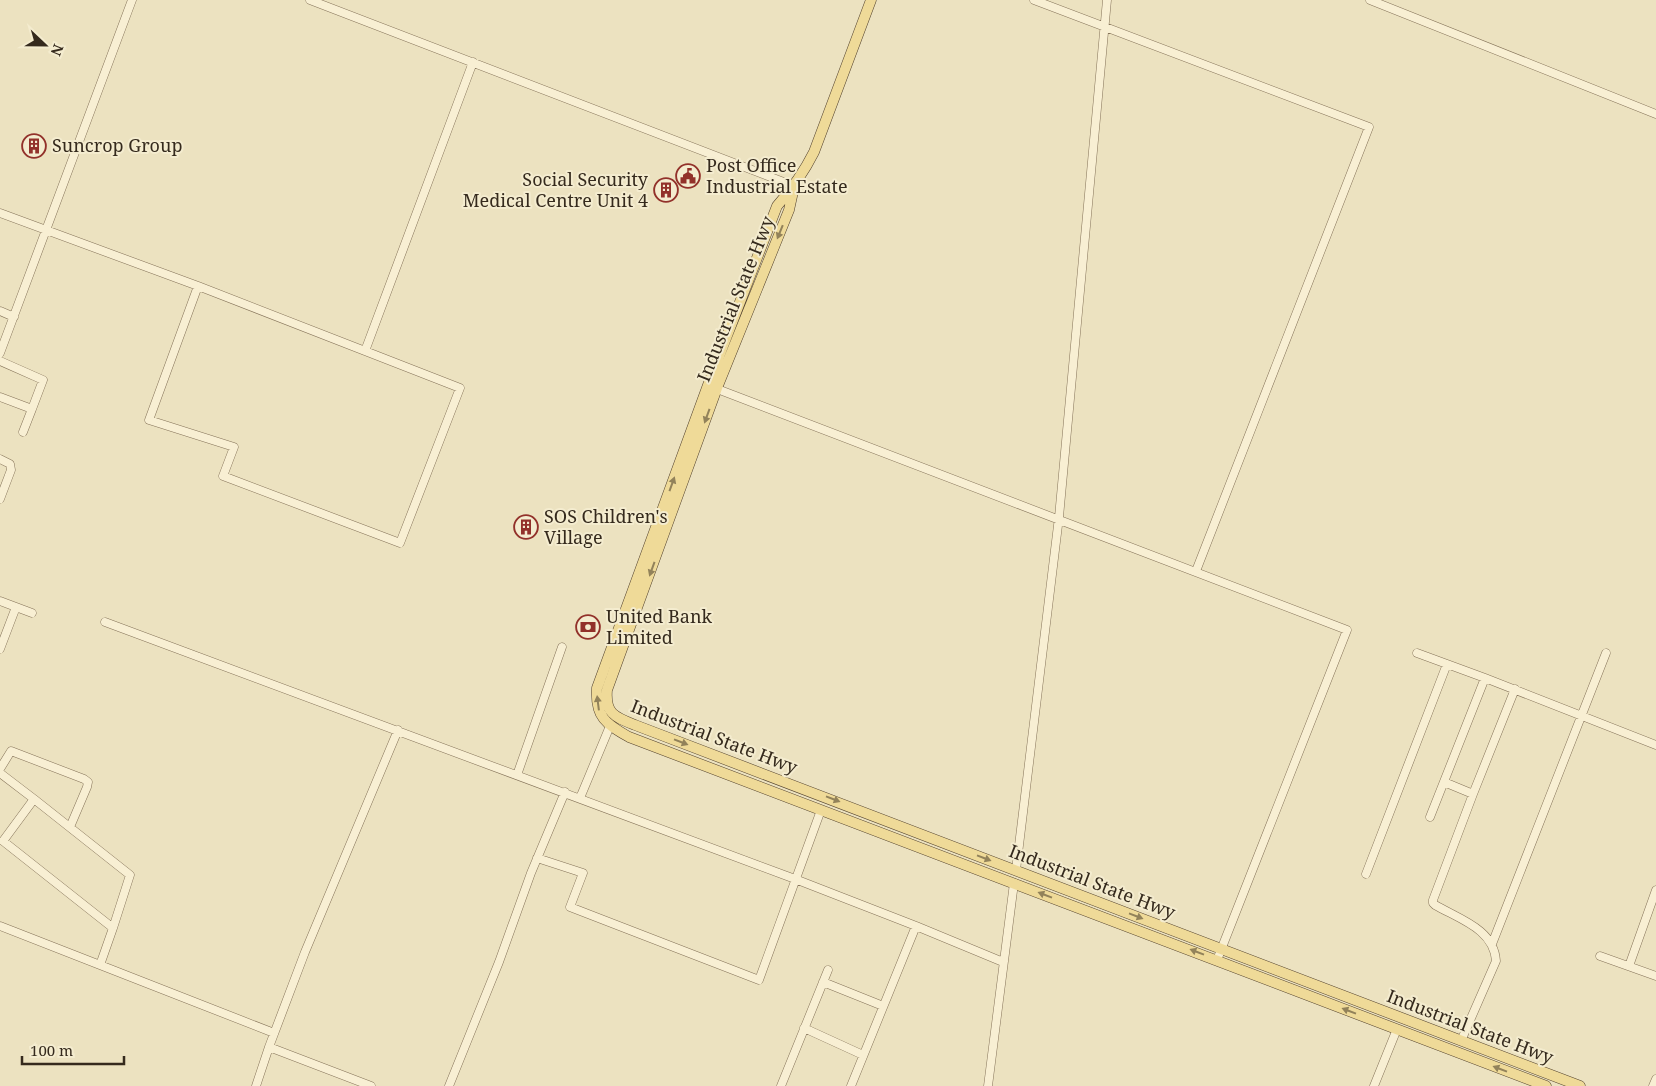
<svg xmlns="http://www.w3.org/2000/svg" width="1656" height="1086" viewBox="0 0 1656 1086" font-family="'Noto Serif',serif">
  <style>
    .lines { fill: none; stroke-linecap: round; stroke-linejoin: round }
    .minor-casing { stroke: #857359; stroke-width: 9 }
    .major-casing { stroke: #52412d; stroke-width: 11 }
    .minor { stroke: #f8efd3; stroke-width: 8 }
    .major { stroke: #efda98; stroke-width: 10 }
    .oneway { fill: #92825a }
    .labels { text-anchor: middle; stroke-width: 4; stroke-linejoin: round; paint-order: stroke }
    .poi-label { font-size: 18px; fill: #352a1d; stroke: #f4eccf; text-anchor: start }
    .street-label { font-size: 18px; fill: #352a1d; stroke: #f4eccf }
  </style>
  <rect width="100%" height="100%" fill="#ece2c0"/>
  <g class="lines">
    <g class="minor-casing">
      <path id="minor" d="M310,0L794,186
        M1034,0L1369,127L1196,571
        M1370,0L1656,114
        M0,213L198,286
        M0,311L14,317
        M365,351L198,286L149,420L234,447L223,476L400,543L460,388L365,351L473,62
        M0,353L132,0
        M0,361L43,380L32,409
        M712,387L1347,630L1217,960
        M0,397L32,409L23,432
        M0,459L10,464L11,470L0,499
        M0,601L16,607L0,649
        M16,607L32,613
        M105,622L795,879L916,926
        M1417,653L1485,678L1656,745
        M0,769L11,751L84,779L88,782L87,787L70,827
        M0,773L34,799L3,841L113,928L100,965L0,926
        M517,775L562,647
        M1444,782L1473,794
        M580,798L610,726
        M34,799L130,875L113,928
        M1430,817L1485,678
        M537,858L583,873L570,907L759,980L821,810
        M1016,870L1059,517L1107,0
        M1366,874L1447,664
        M1492,944L1606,653
        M1600,956L1656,976
        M100,965L274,1033
        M1629,966L1656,890
        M823,982L883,1006
        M804,1028L863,1055
        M1461,1041L1496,961C1494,929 1459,919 1435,905L1433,903V900L1473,794L1515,689
        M256,1086L269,1047
        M371,1086L269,1047L305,952L398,730
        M449,1086L499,962L531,873L565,792
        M781,1086L828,970
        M851,1086L916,926L1003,962
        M988,1086L1014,883
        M1374,1086L1397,1029
        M1653,1086L1656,1079"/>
    </g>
    <g class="major-casing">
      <path id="major" d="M871,0L814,152C804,172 792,189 777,206L708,385L597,688C595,717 606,724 629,737L1546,1086
        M794,187L789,210L717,388L607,690C605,714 615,717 635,725L1580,1086"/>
    </g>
    <use href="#minor" class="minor"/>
    <use href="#major" class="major"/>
  </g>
  <defs><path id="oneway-solid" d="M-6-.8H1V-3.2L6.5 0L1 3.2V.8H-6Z" transform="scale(1.25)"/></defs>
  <g class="oneway">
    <use href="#oneway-solid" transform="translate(780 232) rotate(112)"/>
    <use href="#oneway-solid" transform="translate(707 416) rotate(110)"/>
    <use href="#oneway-solid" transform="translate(672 484) rotate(-70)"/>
    <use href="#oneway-solid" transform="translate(652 569) rotate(110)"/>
    <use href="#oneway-solid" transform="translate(598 703) rotate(-97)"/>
    <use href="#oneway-solid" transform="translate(681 742) rotate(21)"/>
    <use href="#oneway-solid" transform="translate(833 799) rotate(21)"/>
    <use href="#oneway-solid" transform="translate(984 858) rotate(21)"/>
    <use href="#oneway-solid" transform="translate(1045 895) rotate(-159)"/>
    <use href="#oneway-solid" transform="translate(1136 916) rotate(21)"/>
    <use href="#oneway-solid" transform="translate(1197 952) rotate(-159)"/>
    <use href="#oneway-solid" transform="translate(1349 1011) rotate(-159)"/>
    <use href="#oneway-solid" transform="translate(1500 1069) rotate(-159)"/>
  </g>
  <defs>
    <g id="building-ring" transform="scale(1.25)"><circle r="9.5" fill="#f4eccf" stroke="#92312a" stroke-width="1.5"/><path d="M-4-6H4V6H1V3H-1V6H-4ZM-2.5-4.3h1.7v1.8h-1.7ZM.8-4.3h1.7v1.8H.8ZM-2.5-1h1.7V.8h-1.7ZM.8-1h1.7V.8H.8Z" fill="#92312a"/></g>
    <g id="civic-ring" transform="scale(1.25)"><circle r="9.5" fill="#f4eccf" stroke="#92312a" stroke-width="1.5"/><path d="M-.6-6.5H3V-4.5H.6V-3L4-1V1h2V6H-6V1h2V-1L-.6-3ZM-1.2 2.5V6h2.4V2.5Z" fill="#92312a"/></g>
    <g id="bank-ring" transform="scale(1.25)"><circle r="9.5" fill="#f4eccf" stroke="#92312a" stroke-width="1.5"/><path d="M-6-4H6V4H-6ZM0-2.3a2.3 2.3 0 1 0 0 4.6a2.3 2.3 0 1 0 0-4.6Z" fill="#92312a"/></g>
  </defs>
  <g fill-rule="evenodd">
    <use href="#building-ring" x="34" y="146"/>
    <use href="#civic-ring" x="688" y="176"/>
    <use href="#building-ring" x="666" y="190"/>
    <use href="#building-ring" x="526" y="527"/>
    <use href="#bank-ring" x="588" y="627"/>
  </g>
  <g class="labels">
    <g class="poi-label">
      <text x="52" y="152">Suncrop Group</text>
      <text x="706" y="172">Post Office<tspan x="706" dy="21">Industrial Estate</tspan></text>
      <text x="648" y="186" text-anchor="end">Social Security<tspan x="648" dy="21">Medical Centre Unit 4</tspan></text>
      <text x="544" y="523">SOS Children's<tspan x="544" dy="21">Village</tspan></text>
      <text x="606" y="623">United Bank<tspan x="606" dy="21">Limited</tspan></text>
    </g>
    <g class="street-label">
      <text transform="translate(736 299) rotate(-68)" y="6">Industrial State Hwy</text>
      <text transform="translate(714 737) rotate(21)" y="6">Industrial State Hwy</text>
      <text transform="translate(1092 882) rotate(21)" y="6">Industrial State Hwy</text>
      <text transform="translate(1470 1027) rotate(21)" y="6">Industrial State Hwy</text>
    </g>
  </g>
  <g transform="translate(45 45) rotate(112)" stroke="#f4eccf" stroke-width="4" paint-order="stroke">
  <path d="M0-4L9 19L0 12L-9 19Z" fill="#352a1d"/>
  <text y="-8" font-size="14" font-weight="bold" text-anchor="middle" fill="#352a1d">N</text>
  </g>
  <path d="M22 1056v8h102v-8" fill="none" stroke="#352a1d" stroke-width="2.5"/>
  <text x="30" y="1056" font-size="15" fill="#352a1d" stroke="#f4eccf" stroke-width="4" paint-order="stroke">100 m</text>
</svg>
